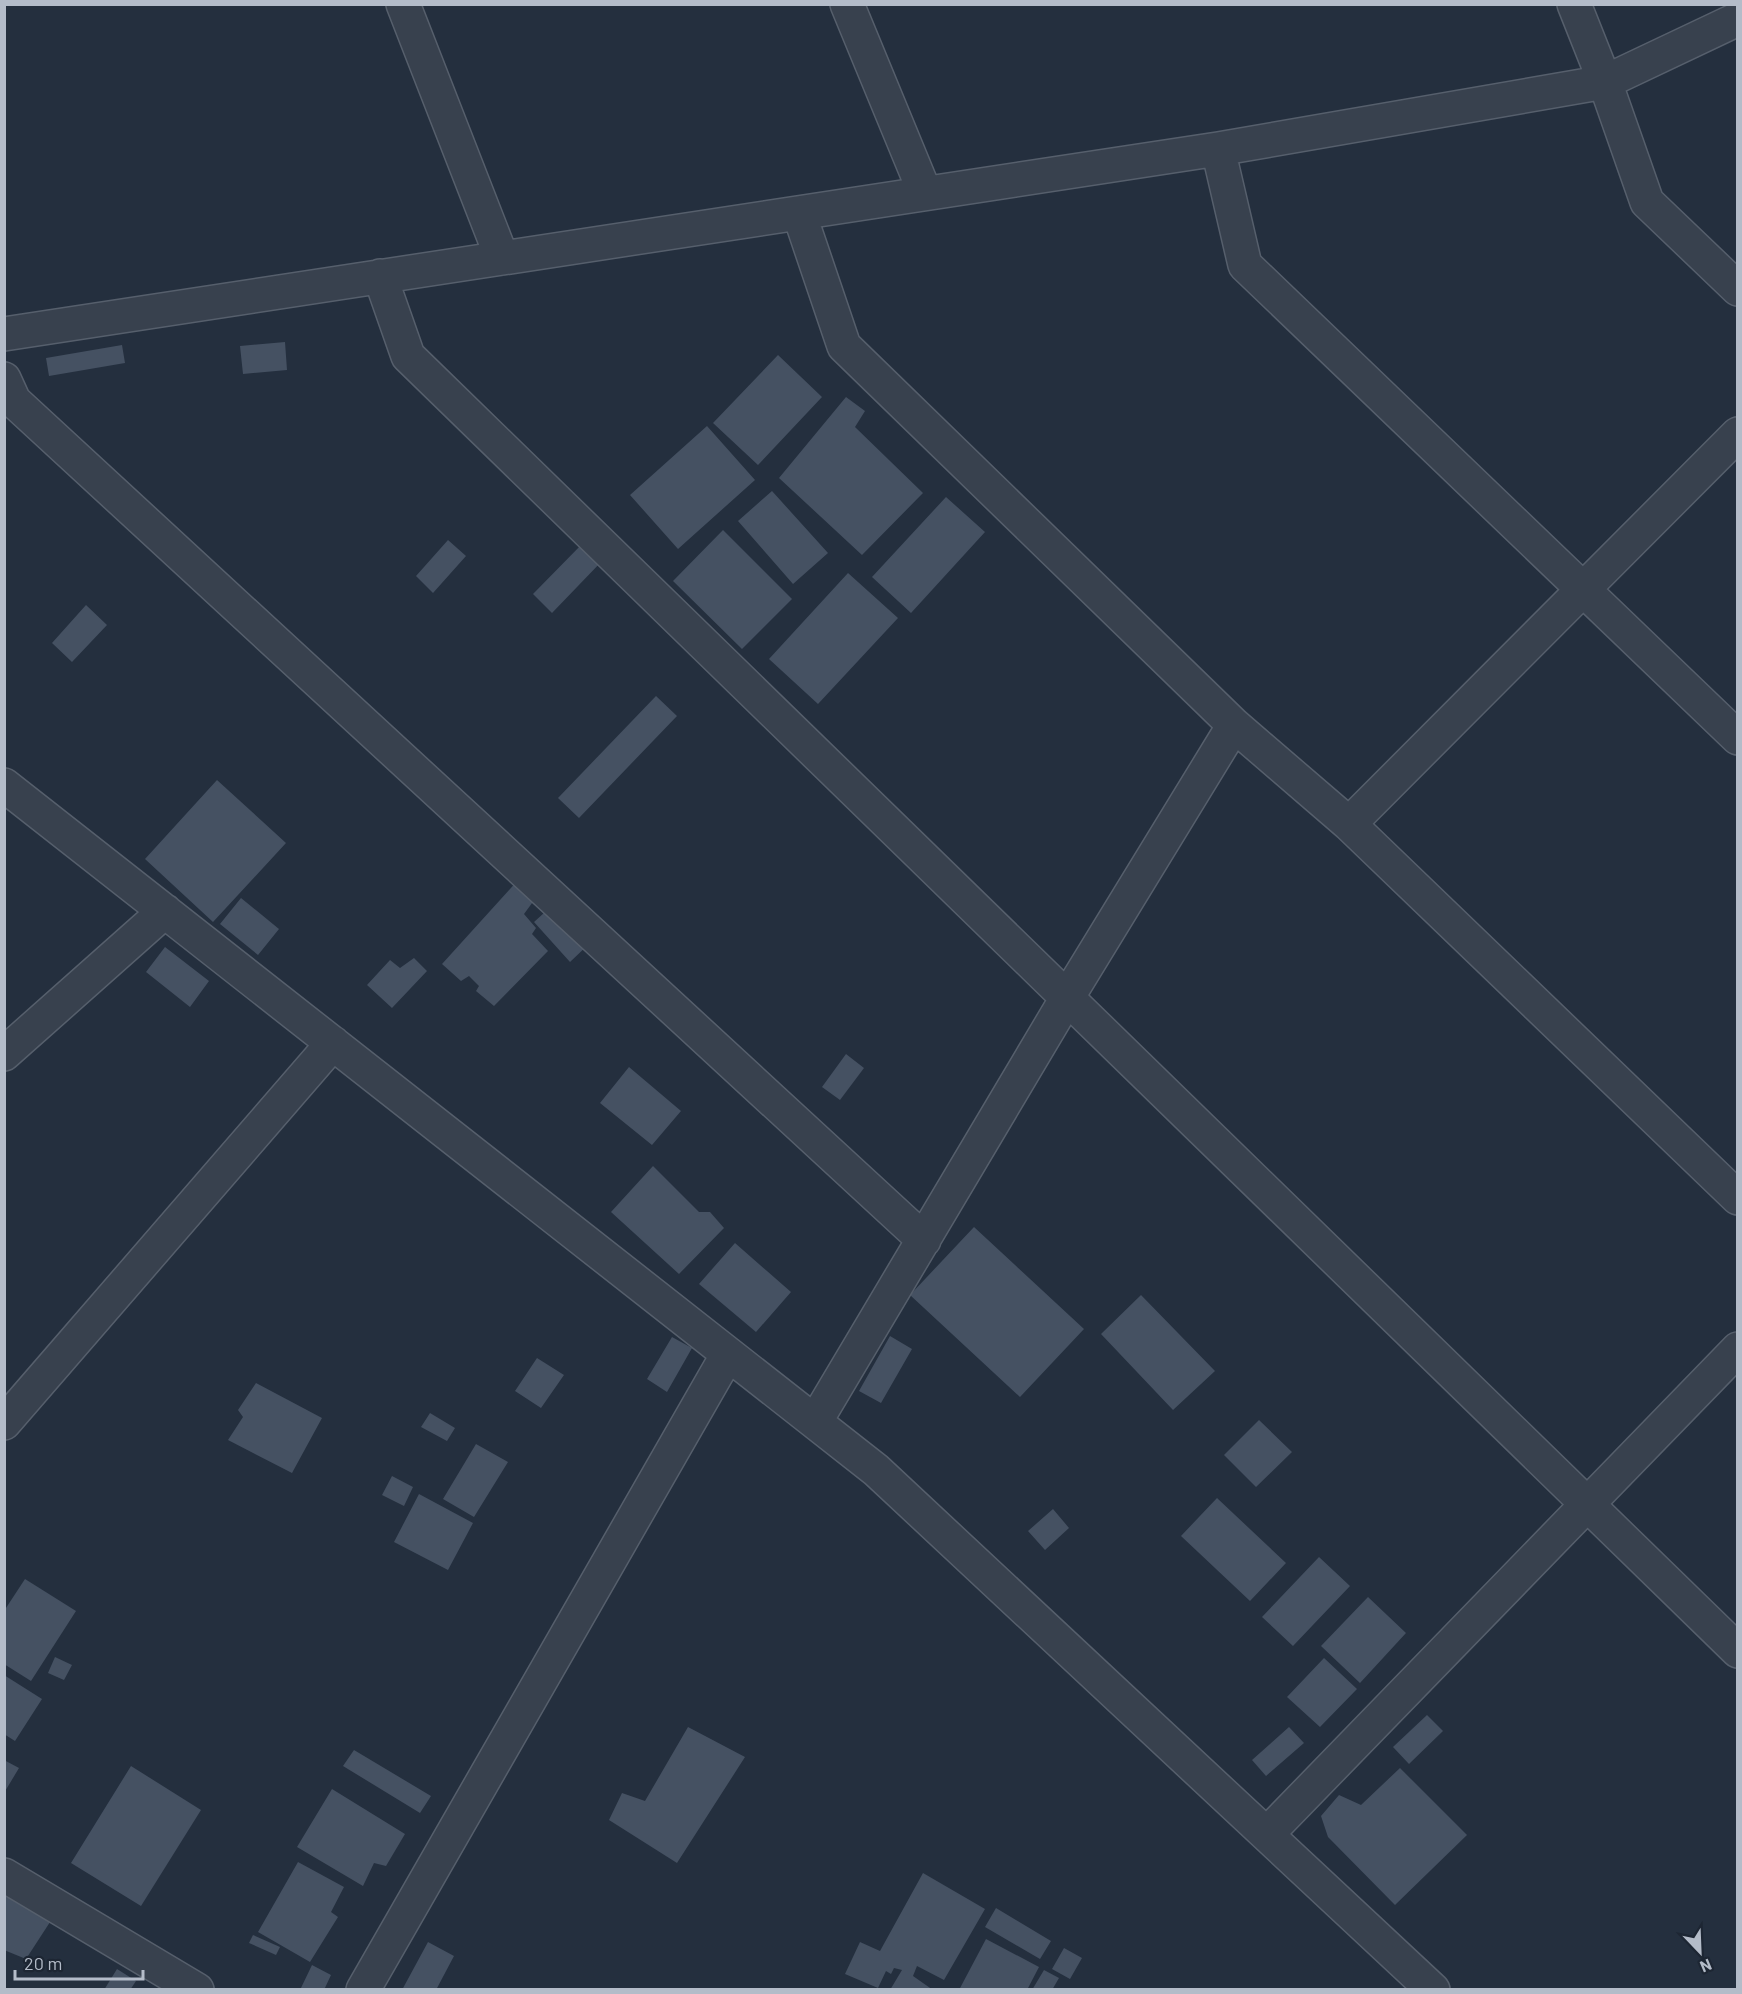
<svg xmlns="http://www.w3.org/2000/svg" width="1742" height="1994" viewBox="0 0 1742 1994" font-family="Barlow,sans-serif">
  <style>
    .building { fill: #455162 }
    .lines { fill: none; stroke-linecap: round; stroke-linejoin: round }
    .minor-casing { stroke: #565f6c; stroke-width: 36 }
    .minor { stroke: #38414e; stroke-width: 33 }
  </style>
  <rect width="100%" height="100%" fill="#242f3e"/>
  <path class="building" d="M285,342L287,370L243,374L240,346Z
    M122,345L125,363L49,376L46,358Z
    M778,355L822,397L758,465L713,423Z
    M846,397L865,411L855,427L923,493L862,555L779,478Z
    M707,426L755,480L678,549L630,495Z
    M772,491L828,553L793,584L738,521Z
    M946,497L985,532L911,613L872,577Z
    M723,530L792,599L742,649L673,581Z
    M448,540L466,556L433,593L416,576Z
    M584,542L603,560L552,613L533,594Z
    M848,573L898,618L818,704L769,659Z
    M86,605L107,625L72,662L52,643Z
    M656,696L677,716L579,818L558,798Z
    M217,780L286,843L213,922L145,859Z
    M519,879L538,895L524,914L536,928L532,934L548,951L494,1006L476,991L479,986L469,976L461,981L442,964Z
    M241,898L279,929L258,955L220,924Z
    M554,904L590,943L570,962L534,922Z
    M165,947L209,981L190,1007L146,972Z
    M414,958L427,971L392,1008L367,985L390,960L400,968Z
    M846,1054L864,1068L840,1100L822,1087Z
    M629,1067L681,1111L652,1145L600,1103Z
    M653,1166L699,1212H710L724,1228L679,1274L611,1212Z
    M974,1227L1084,1329L1020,1397L910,1295Z
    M735,1243L791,1292L756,1332L699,1284Z
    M1141,1295L1215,1371L1173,1410L1101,1334Z
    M890,1336L912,1349L881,1403L859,1391Z
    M672,1337L692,1348L667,1392L647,1379Z
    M537,1358L564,1375L541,1408L515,1391Z
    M256,1383L322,1418L292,1473L228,1440L243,1417L238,1410Z
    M430,1413L455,1428L447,1441L421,1427Z
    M1259,1420L1292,1452L1256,1487L1224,1455Z
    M476,1444L508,1462L474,1517L443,1499Z
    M392,1476L413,1487L404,1506L382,1495Z
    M419,1494L473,1523L448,1570L394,1542Z
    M1217,1498L1286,1563L1250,1601L1181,1536Z
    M1053,1509L1069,1528L1045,1550L1028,1531Z
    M1319,1557L1350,1586L1293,1646L1262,1617Z
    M25,1579L76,1611L31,1681L4,1664V1611Z
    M1368,1597L1406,1633L1360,1683L1321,1646Z
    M55,1657L72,1665L64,1680L48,1673Z
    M1324,1658L1357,1689L1320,1727L1287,1697Z
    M4,1675L42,1699L15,1741L4,1734Z
    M1427,1715L1443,1731L1409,1764L1393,1747Z
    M688,1727L745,1757L677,1863L609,1820L622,1793L645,1801Z
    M1289,1727L1304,1743L1266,1776L1252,1760Z
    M354,1750L431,1796L420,1813L343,1766Z
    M4,1760L19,1768L4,1793Z
    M131,1766L201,1810L141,1906L71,1863Z
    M1400,1768L1467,1835L1395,1905L1328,1837L1321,1816L1339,1795L1361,1805Z
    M332,1789L405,1834L386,1866L374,1863L363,1886L297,1847Z
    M298,1862L344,1887L331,1912L338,1917L310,1962L258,1932Z
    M923,1873L985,1909L944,1980L917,1966L913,1976L933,1990H890L902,1970L894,1968L891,1974L886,1971L878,1988L845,1974L860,1942L880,1951Z
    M4,1892L52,1919L26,1959L4,1950Z
    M996,1908L1051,1941L1040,1959L985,1927Z
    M253,1935L280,1947L276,1955L249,1943Z
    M986,1939L1039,1967L1027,1990H959Z
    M428,1942L454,1956L436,1990H402Z
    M1064,1948L1082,1958L1070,1979L1052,1969Z
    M312,1965L331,1975L324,1990H300Z
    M117,1969L136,1981L130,1990H104Z
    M1044,1970L1059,1978L1052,1990H1032Z"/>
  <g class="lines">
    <g class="minor-casing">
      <path id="minor" d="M403,4L502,258
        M847,4L925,193
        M1574,4L1605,82L1647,202L1738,289
        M1218,149L1245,265L1738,738
        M799,213L844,346L1234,725L1349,824L1738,1198
        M380,276L408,356L1738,1651
        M4,334L1218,149L1605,82L1738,19
        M4,379L14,401L924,1240
        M4,785L876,1470L1433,1990
        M1349,824L1738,434
        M4,1054L165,911
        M815,1422L1067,998L1234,725
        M4,1423L333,1043
        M1267,1834L1738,1349
        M4,1875L197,1990
        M363,1990L728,1354"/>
    </g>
    <use href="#minor" class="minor"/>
  </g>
  <rect width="1742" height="1994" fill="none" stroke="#b4bcc9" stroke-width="12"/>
  <g transform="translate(1700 1952) rotate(157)" stroke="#1d2633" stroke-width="4.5" paint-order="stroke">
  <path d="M0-4.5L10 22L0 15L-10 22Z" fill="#b4bcc9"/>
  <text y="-9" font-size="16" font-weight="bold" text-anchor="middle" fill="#b4bcc9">N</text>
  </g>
  <path d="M15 1970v9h128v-9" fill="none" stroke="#b4bcc9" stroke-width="3"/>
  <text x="24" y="1970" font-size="18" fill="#b4bcc9" stroke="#1d2633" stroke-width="4.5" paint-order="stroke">20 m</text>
</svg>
